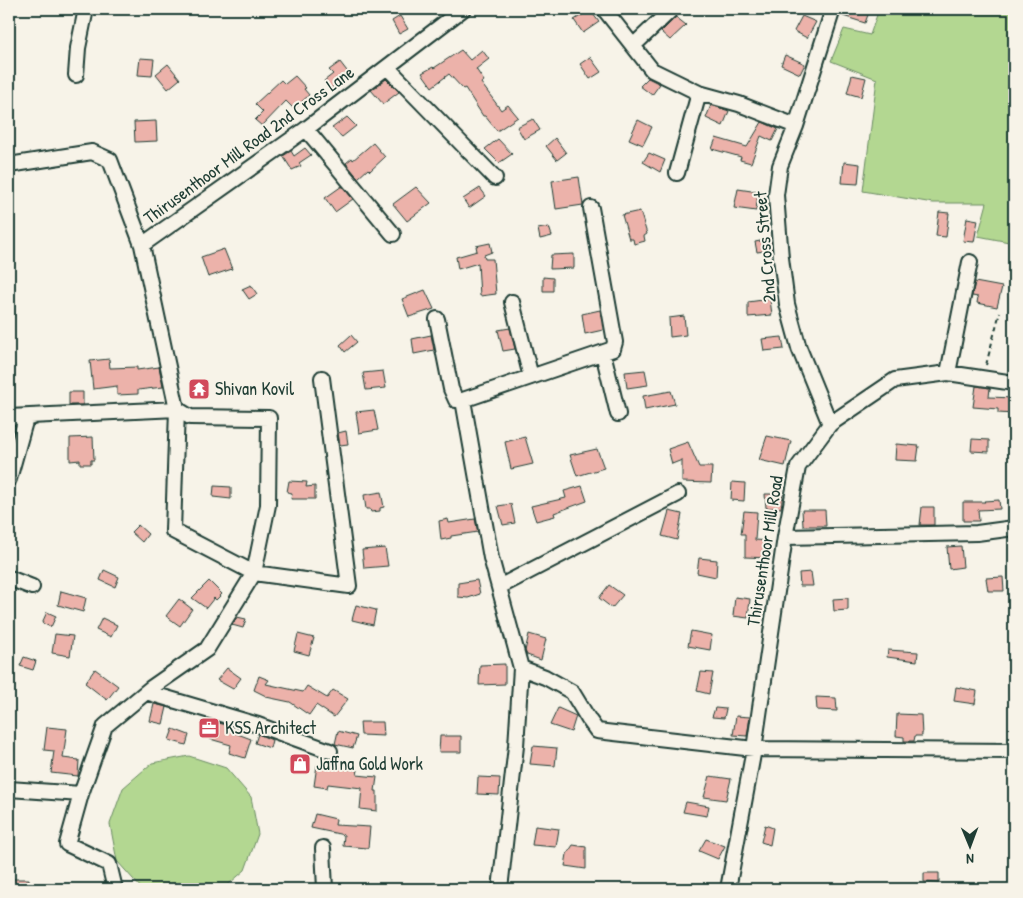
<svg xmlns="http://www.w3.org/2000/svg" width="1023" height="898" viewBox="0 0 1023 898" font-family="'Patrick Hand',sans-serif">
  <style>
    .green { fill: #b3d791; stroke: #698a62 }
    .building { fill: #ecb2aa; stroke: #1f3d34 }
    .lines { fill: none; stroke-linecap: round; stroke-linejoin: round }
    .minor-casing { stroke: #1f3d34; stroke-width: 18 }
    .path { stroke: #1f3d34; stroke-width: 2; stroke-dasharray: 5 4; stroke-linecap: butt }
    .minor { stroke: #f7f3e8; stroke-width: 14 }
    .labels { text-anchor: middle; stroke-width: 4; stroke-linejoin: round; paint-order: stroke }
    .street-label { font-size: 18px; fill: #1f3d34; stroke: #f7f3e8 }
    .poi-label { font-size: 18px; fill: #1f3d34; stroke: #f7f3e8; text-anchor: start }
  </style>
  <rect width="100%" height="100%" fill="#f7f3e8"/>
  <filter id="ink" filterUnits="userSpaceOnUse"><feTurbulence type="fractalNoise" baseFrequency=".02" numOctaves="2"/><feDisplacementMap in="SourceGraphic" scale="10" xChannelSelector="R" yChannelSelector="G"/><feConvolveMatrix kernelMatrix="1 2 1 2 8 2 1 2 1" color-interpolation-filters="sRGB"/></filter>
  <g filter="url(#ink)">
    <path class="green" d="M879,9H1014V243L978,236L987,203H933L863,191L877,79L831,61L844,29L870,35Z
      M189,756L226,768L251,797L258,834L245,870L223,889H142L117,861L110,824L123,788L152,763Z"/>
    <path class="building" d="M846,9H858L869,12L865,23L843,16Z
      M590,10L599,22L583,33L574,20Z
      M400,16L408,29L399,34L392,21Z
      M802,16L816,22L807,38L794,31Z
      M676,17L686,25L670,40L661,32Z
      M461,50L470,60L482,50L489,59L476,69L484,81L481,83L501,110L508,105L518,117L497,131L485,116H483L465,88L463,89L449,74L432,87L422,73L433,67L434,68Z
      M785,55L805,64L800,74L781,65Z
      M590,57L601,72L590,79L580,64Z
      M140,58L154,59L152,76L138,75Z
      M340,62L350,75L330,89L324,81L333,74L329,70Z
      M168,64L180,79L168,89L156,74Z
      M852,75L866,78L861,97L847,93Z
      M295,76L306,88L304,89L309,95L294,109L286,101L262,126L255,120L263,112L255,104L281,80L285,84Z
      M648,78L660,84L652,95L640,86Z
      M386,79L399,92L383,104L371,90Z
      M711,105L729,111L723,126L706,118Z
      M347,117L356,126L342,137L332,128Z
      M533,119L540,130L524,139L517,127Z
      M638,120L652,127L643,145L629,139Z
      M156,121L157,141L135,142L134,122Z
      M762,122L778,129L772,141L761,136L751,163L740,160L741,157L712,149L716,138L747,147Z
      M555,138L566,153L557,160L546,146Z
      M498,139L512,154L499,163L485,149Z
      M373,143L385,157L370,171L368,169L358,178L346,163L352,158L353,160Z
      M305,148L311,155L299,163L301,166L292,170L283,156L291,151L294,156Z
      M649,153L665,160L660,172L643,162Z
      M844,162L860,164L858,184L842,183Z
      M579,177L583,205L556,209L552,181Z
      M342,186L353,199L335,212L325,198Z
      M416,187L431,203L407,221L393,204Z
      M480,188L486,196L469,208L463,199Z
      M738,189L758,192L756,211L734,208Z
      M640,211L647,234L644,236L645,241L634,244L633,239H629L622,215Z
      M939,212L949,213L946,237L936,236Z
      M967,218L978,220L974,242L963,241Z
      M549,227L552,236L540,239L538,229Z
      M771,239L772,250L757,252L755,242Z
      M490,243L492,252L484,255L485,259H493L496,294L480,296L478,263L458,269L456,257L477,251L476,246Z
      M224,249L232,269L208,277L201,257Z
      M574,254V268L550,269L551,255Z
      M543,277L553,278V291H543Z
      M975,282L1002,287L997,307L977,303L978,297L972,296Z
      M251,285L257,294L249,299L242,289Z
      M425,290L434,309L409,317L402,299Z
      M770,299L772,315L748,317V302Z
      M600,310L603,330L585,334L582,314Z
      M684,316L686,335L670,337L669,318Z
      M510,328L515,349L503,351L498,330Z
      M351,335L357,342L345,352L340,345Z
      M431,335L434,350L414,354L412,339Z
      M782,337L784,349L764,351L762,339Z
      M109,359L110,368L137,367V370L159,367L163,387L138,390V394L117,395V386L93,389L90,361Z
      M645,370L648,385L627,388L625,372Z
      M383,371L386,388L366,390L363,373Z
      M976,386L990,388L989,397L1014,398V414L998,413V409L973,407Z
      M671,391L675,404L645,410L643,396Z
      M69,392H83V405H69Z
      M374,410L378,430L359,433L356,412Z
      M346,431L348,444L340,445L338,433Z
      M767,436L791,441L785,466L759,460Z
      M93,437L94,460H91V464H80V460L70,461V438Z
      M525,437L533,464L511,469L505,442Z
      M972,439L989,440V452L971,451Z
      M688,442L699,467H712L711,483L682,482V460L672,464L668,449Z
      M896,444L919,446L917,461L895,460Z
      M597,449L604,468L577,476L570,455Z
      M289,481L307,482L306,487L315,486V499H291L292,493L287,492Z
      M732,482L745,483L744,501L731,500Z
      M214,486L231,487V499L213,497Z
      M582,486L587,501L554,513L555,516L536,521L531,506L566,498L564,491Z
      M381,492L384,507L380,508V511L371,512L370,509H366L364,495Z
      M765,494H783L781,508H766Z
      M999,500L1000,509L978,510L979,521H963V502H985L984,501Z
      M511,504L515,523L503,525L498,506Z
      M922,507H934V525H920Z
      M802,510H825L826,526H803Z
      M669,511L682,514L677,540L662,536Z
      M744,511L757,512L755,540L770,541V558L745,557V534H741Z
      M448,519L449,523L475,519L478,532L451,536V538L441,540L439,521Z
      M138,525L148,534L142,542L131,532Z
      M961,546L963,567L949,569L947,547Z
      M385,548L388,566L364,568L362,550Z
      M699,558L717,560L716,577L697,573Z
      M104,570L119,577L115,587L100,580Z
      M811,572L813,586H800L799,573Z
      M1003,577L1004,591H988L986,578Z
      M477,580L480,594L468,598L458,597V583Z
      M209,581L222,594L216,600L214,598L206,608L192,598Z
      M609,585L623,595L612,608L599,598Z
      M61,591L86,598L83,612L58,605Z
      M735,597L750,599L748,618L733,616Z
      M848,598V610L834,611L833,599Z
      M179,599L192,609L180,626L166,616Z
      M356,605L376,610L373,625L352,620Z
      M47,612L56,616L51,627L42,623Z
      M237,617L246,619L243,628L232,625Z
      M102,618L117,625L111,637L96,630Z
      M691,631L712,635L710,650L688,646Z
      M55,634L73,636L70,656L52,653Z
      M298,634L314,638L309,655L294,651Z
      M529,634L546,639L541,660L527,655L525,651Z
      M888,650L918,652L917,661L887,657Z
      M24,657L36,661L33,670L20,666Z
      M505,664V684L479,685L480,665Z
      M227,668L241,678L233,689L217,680Z
      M95,669L118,686L107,700L85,683Z
      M701,672L713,673L709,694L697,691Z
      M259,676L269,680L266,684L303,692L307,686L327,698L333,690L348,699L334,717L316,705L309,715L290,702L266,697V696L254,690Z
      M956,687L977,691L975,704L954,701Z
      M816,697L836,698L837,711L817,710Z
      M154,704L167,707L163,724L150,721Z
      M558,708L576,716L571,732L550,725Z
      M715,708L726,709L724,718L712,717Z
      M897,714L921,715L922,736H915L914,741H904V737L896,736Z
      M736,716L750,717L747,736L733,735Z
      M216,722L229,726L227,730L251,739L245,758L229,753L231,745L210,739Z
      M360,722H383L384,736L361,735Z
      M47,727L67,729L63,758L79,760L78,776L51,773L54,751L44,750Z
      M173,729L189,735L186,745L169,740Z
      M338,731L357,736L353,748L335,744Z
      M258,734L272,740L270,748L255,743Z
      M440,736H461V752H439Z
      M533,746L557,748L555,766L530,764Z
      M317,765L358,770L357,775L377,777L375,791H377V811L360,809L362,788L328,784L327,788L314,786Z
      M710,776L731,779L726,800L704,797Z
      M478,777L500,778L499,795L477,794Z
      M686,802L709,806L707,816L683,812Z
      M315,814L336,819L335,825L370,827L368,848L343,846L344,835L311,828Z
      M765,825L773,828L770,845L761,842Z
      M535,826L559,829L556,847L532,845Z
      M706,839L725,846L718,859L699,851Z
      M573,845L586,847V869L565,866L567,854Z
      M924,873H939V883L924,882Z
      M9,879H29V889H9Z"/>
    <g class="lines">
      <g class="minor-casing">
        <path id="minor" d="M604,9L652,70L699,93L739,104L796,126
          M633,46L672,9
          M387,67L495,178
          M76,75L78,48L86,9
          M306,129L393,234
          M9,165L92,152L110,160L142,245
          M677,173L699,93
          M512,302L531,377
          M437,319L451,389L456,400H463
          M603,353L618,414
          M948,373L970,262
          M322,378L349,586L254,573L268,505L269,418L190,417L177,409L142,245L306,129L463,9
          M9,417L177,409L173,531L254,573L207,649L151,688L105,726L81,794L67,844L109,864L115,889
          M830,424L799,348L787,304L781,258L776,195L780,166L796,126L833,9
          M9,479L26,418L33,417
          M785,537L977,533L1014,528
          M9,578L32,587
          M499,587L678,494
          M521,668L491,558L463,400L613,349L615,342L591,208
          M146,692L258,725L330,751
          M9,789L81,794
          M323,848L325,889
          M500,889L516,746L521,668L545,677L572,692L589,720L597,731L754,749L1014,751
          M728,889L754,749L785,537L798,467L830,424L895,380L948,373L1014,383"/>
      </g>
      <path class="path" d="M986,365L1000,312"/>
      <use href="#minor" class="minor"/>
    </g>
  </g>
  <defs>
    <g id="temple-square" transform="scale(1.125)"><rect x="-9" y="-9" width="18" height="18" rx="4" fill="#d1495b" stroke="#f7f3e8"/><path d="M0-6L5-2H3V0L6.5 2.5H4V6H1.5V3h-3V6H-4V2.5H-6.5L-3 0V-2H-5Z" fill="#fff"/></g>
    <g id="office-square" transform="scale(1.125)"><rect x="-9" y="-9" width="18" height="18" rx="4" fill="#d1495b" stroke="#f7f3e8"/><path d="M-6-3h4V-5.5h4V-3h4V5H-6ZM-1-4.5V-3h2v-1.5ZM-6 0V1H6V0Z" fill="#fff"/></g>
    <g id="shop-square" transform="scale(1.125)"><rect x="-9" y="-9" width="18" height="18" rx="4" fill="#d1495b" stroke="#f7f3e8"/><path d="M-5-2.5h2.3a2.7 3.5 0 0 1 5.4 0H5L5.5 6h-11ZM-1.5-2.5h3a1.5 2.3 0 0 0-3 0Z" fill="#fff"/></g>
  </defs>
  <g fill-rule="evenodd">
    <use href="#temple-square" x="199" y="389"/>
    <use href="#office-square" x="209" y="728"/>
    <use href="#shop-square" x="300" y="764"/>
  </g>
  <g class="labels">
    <g class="street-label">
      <text transform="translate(249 145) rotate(-36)" y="6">Thirusenthoor Mill Road 2nd Cross Lane</text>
      <text transform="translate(765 247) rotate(-95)" y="6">2nd Cross Street</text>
      <text transform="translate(765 551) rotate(-81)" y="6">Thirusenthoor Mill Road</text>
    </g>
    <g class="poi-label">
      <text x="215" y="395">Shivan Kovil</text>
      <text x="225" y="734">KSS Architect</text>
      <text x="316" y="770">Jaffna Gold Work</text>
    </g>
  </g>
  <rect width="1023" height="898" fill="none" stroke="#f7f3e8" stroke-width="30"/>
  <rect x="15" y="15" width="993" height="868" fill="none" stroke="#1f3d34" stroke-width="2" filter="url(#ink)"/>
  <g transform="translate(970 846) rotate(179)" stroke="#f7f3e8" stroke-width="4" paint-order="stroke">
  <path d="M0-4L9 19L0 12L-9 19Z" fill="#1f3d34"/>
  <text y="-8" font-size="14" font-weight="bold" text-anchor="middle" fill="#1f3d34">N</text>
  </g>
</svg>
